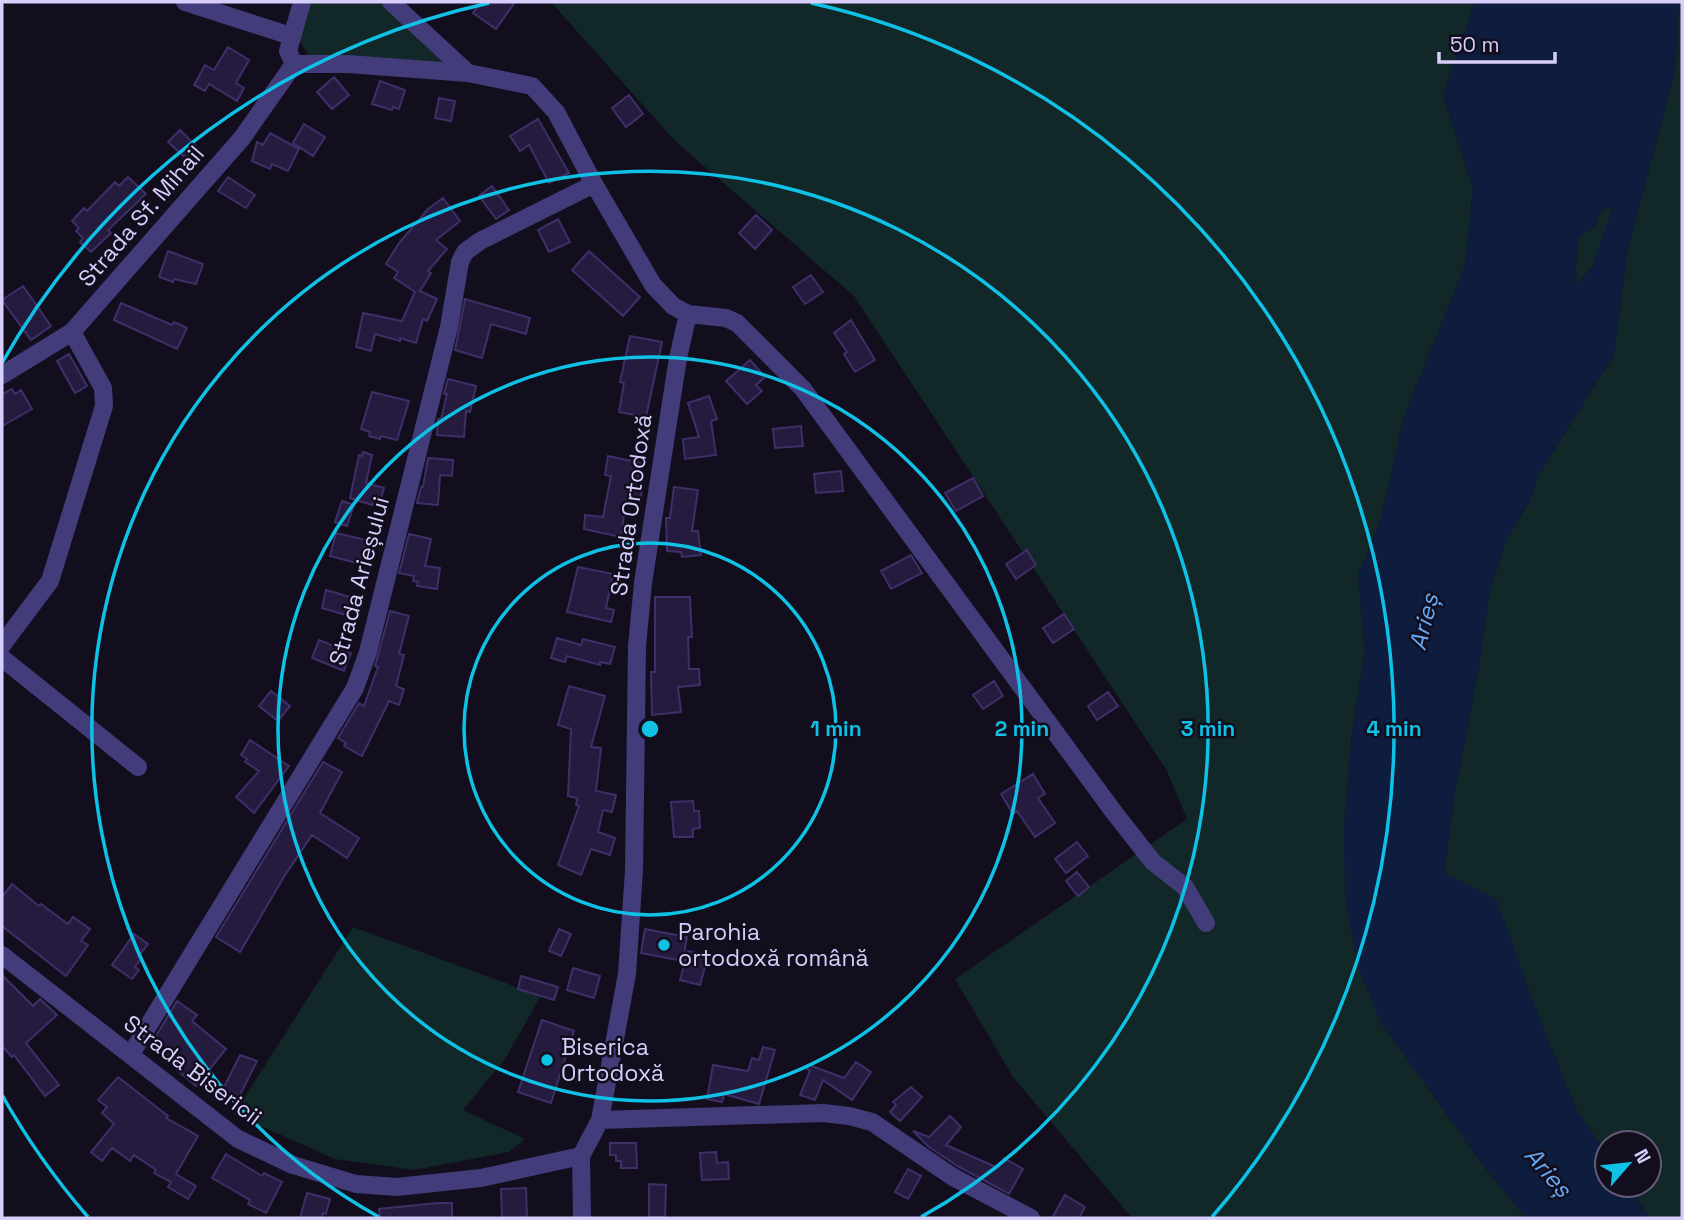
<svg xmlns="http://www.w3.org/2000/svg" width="1684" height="1220" viewBox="0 0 1684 1220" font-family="'Space Grotesk',sans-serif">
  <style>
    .green { fill: #112728 }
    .water { fill: #0e1c3d; fill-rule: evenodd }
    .building { fill: #251b3e; stroke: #3e2f68; stroke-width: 2 }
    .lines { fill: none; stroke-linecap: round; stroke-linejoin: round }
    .street { stroke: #433c7a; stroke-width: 18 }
    .ring { fill: none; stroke: #10c1e6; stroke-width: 3.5 }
    .poi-dot { fill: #10c1e6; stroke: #120e1e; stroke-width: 2.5 }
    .labels { text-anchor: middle; stroke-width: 5; stroke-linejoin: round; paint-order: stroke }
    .street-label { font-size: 23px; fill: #d7cefc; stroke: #120e1e }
    .poi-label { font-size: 23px; fill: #d7cefc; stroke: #120e1e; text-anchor: start }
    .water-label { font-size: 24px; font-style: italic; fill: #64a7f4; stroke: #120e1e }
    .centre { fill: #10c1e6; stroke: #120e1e; stroke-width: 3.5 }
    .ring-label { font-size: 21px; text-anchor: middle; font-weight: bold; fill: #10c1e6; stroke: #120e1e; stroke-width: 5; stroke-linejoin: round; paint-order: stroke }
  </style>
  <rect width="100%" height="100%" fill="#120e1e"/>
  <path class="green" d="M310,2H380L452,67L310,57L297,38Z
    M551,2H1475L1443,95L1473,188L1465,266L1404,417L1381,520L1358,575L1365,651L1352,734L1344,828L1380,1021L1486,1169L1526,1218H1132L1013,1077L955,979L1187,819L1167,771L854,296L674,140Z
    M1679,2H1682V1218H1650L1628,1185H1649V1143H1607V1155L1577,1111L1543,1028L1444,874L1454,798L1478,672L1490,590L1506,541L1529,502L1538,476L1614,354L1627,254L1675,69Z
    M1614,206L1592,267L1575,286L1577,238L1594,227L1602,209Z
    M353,927L541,996L505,1059L463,1110L525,1139L509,1152L414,1170L335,1159L234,1114Z"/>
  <path class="water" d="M1475,2H1679L1675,69L1627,254L1614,354L1538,476L1529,502L1506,541L1490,590L1478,672L1454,798L1444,873L1496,899L1543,1028L1577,1111L1607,1155V1185H1628L1650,1218H1526L1486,1169L1380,1021L1359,970L1345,900L1344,828L1352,734L1365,651L1358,575L1381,520L1404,417L1465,266L1473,188L1443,95ZM1613,207L1592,267L1576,285L1577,238L1594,227L1602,209Z"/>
  <path class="building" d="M481,2H515L496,29L473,13Z
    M228,47L249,60L236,83L244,88L237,101L209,84L205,91L194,85L205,65L214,70Z
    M334,77L349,95L332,109L317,92Z
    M380,81L405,90L399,109L393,107L392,110L372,104Z
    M629,95L643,114L626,127L612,108Z
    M439,98L455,101L451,121L435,118Z
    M538,119L569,173L549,183L529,145L520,151L510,136Z
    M304,124L325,137L313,156L293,143Z
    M180,130L200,150L189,161L168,142Z
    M270,133L299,149L288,171L272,164L270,169L252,161L257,142L263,145Z
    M128,177L146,194L108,230L111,233L91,252L80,242L83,238L76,231L79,228L72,221L84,208L87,211L115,182L119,186Z
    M228,177L255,195L246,208L218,191Z
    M492,186L509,210L496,219L479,196Z
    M443,198L460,221L436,240L447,249L428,271L431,273L420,291L437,299L427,321L423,319L416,343L400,338V341L375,334L371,351L356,347L363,313L402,321L415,292L394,278L398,272L386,264L399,243L428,209Z
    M756,215L772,230L755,249L739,233Z
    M558,219L570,242L549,252L538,230Z
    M168,251L203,264L196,284L174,279L173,282L159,277Z
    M589,251L640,297L623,316L572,270Z
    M811,275L823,292L805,304L793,287Z
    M23,286L51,326L31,340L2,300Z
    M465,299L530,318L526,334L491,324L482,358L455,350Z
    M121,303L172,325L174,322L187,328L177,349L114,320Z
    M851,320L875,360L855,372L844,354L847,352L834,333Z
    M630,336L662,342L646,417L619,412L624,383L620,382Z
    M69,354L87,386L75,393L57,361Z
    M750,360L765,377L756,385L762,391L747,404L726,381Z
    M448,379L476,386L470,412L466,411L464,437L437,435L438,419H441L447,394H444Z
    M12,389L15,394L21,390L32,409L2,426V394Z
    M372,392L409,401L397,440L381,436L380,439L369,436L370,432L361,429Z
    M709,396L717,419L711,421L716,455L685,459L683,439L699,437L688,403Z
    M801,426L803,446L775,448L773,429Z
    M363,452L372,455L366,483L384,488L380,502L373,500L372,505L350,498L359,455L362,456Z
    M608,456L641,463L637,483L643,484L640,502L626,500L621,537L584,529L585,515L603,517L611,476L605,475Z
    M428,458L453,460L452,476L440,475L438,505L417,503L421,487H423Z
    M841,471L843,491L816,493L814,474Z
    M973,478L983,496L956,511L945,493Z
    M674,487L698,490L692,531H698L701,555L682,557L681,552L667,551L666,518H670Z
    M342,501L354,505L347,526L335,522Z
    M336,533L366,540L360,564L330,556Z
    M409,534L431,539L425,566L440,568L437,589L417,586L418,582L413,581L414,576L399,573Z
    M1027,550L1036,565L1016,579L1006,564Z
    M911,555L922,573L891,589L881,571Z
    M578,567L613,574L606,608L614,610L611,622L567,612Z
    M326,590L350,597L346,615L322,608Z
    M655,597H690L692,637H688L689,669H699L700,685L678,687L681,712L652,715L651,672H655Z
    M390,611L409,616L399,654L404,655L396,686L404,689L399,705L389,701L362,756L344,746L346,743L338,738L359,703L364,706L378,667L375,666Z
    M1064,614L1074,629L1053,643L1043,628Z
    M557,638L581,645L583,639L615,647L610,664L600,662V665L567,656L565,662L551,658Z
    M319,640L351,653L344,671L312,658Z
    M994,681L1003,696L983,709L973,695Z
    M569,686L605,696L591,747L601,748L596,791L616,795L612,812L603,810L598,832L615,838L610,855L591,849L581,875L558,865L579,806L576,805L577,798L568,796L571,729L558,725Z
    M271,691L290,706L278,721L259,706Z
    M1108,692L1118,706L1097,720L1088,706Z
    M250,740L289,766L254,813L236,797L259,771L245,762L247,759L241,755Z
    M323,762L342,772L320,813L359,838L347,858L312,835L285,875L240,952L216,937Z
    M1033,774L1045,794L1038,798L1055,823L1035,837L1017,811L1013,814L1001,794Z
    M693,801L694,811H699L700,828L693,829V837H674L671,802Z
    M1077,842L1088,856L1066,873L1055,859Z
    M1077,872L1089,887L1078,896L1066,881Z
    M12,884L39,906L41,904L68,924L73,917L90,929L81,941L88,945L66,976L2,926V897Z
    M559,929L571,934L561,956L549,951Z
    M645,929L687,937L683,961L641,953Z
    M134,934L148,944L138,957L141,959L135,967L139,970L132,979L112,965Z
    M688,951L708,956L700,985L680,980Z
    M573,968L600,976L594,998L567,990Z
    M2,975L33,1006L40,999L57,1015L26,1043L59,1085L45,1096L14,1055L12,1057L2,1046Z
    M521,976L558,987L554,1000L518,989Z
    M177,1001L197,1015L192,1021L226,1049L196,1086L177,1070L180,1067L150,1046Z
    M542,1020L574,1031L551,1103L518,1092Z
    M763,1047L775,1050L759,1104L724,1094L722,1102L707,1099L713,1065L748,1071L752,1058L759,1060Z
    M240,1055L257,1061L237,1101L221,1093Z
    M856,1062L871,1072L852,1100L823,1080L815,1100L800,1095L810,1071L807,1069L809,1065L844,1078Z
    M118,1077L168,1116L166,1118L198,1136L176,1174L196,1186L188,1199L168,1187L171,1182L154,1173L156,1170L134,1155L130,1161L112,1148L102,1161L91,1152L114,1124L102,1113L107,1107L98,1100Z
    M911,1087L922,1097L900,1121L890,1112L896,1105L893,1102Z
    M950,1116L961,1127L946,1145L998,1168L1004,1158L1023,1169L1009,1194L959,1167L929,1147L913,1131L929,1137Z
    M610,1143H636L637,1168H621V1161H616V1155H610Z
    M716,1152L717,1163L728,1162L729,1179L702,1180L700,1153Z
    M226,1154L262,1176L264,1173L282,1182L266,1213L248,1204L250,1200L212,1178Z
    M908,1169L921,1176L908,1199L895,1192Z
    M649,1184L666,1185L665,1217H649Z
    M526,1188L527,1218H502L501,1189Z
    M307,1193L330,1199L326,1214L323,1213L322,1218H300Z
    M1065,1195L1085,1207L1079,1218H1052Z
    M437,1203H452V1218H380L379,1209Z"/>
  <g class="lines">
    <path class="street" d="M185,2L291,36
      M391,2L468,73
      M294,64H348L468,73L532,86L556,112L594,184L653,285L673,306L688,314L678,358L643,583L637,646L634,870L627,974L600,1120L581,1156L582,1218
      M294,64L288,51L302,2
      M688,314L726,318L737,323L803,389L1113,811L1153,862L1185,887L1206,923
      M2,375L72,332L242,138L294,64
      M2,645L50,581L104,406L103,388L72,332
      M2,658L138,767
      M2,955L238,1139L293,1165L356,1184L397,1187L481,1178L581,1156
      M131,1054L355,688L368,652L449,327L460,262L465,252L480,241L594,184
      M600,1120L823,1113L849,1116L872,1122L953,1177L1031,1218"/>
  </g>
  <g class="ring">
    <circle cx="650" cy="729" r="186"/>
    <circle cx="650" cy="729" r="372"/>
    <path d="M379 1217A558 558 0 1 1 921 1217"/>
    <path d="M88 1217A744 744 0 0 1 2 1095M2 363A744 744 0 0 1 489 3M811 3A744 744 0 0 1 1212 1217"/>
  </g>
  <g class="poi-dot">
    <circle cx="664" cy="945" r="7"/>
    <circle cx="547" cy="1060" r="7"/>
  </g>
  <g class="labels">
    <g class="street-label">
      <text transform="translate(141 216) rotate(-49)" y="8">Strada Sf. Mihail</text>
      <text transform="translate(631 505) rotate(-82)" y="8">Strada Ortodoxă</text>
      <text transform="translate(359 581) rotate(-75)" y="8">Strada Arieșului</text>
      <text transform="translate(193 1070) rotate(37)" y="8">Strada Bisericii</text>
    </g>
    <g class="poi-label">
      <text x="678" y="940">Parohia<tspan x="678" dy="26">ortodoxă română</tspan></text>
      <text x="561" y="1055">Biserica<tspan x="561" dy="26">Ortodoxă</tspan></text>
    </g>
    <g class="water-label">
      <text transform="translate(1424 622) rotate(-76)" y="8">Arieș</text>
      <text transform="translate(1548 1172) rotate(49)" y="8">Arieș</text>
    </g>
  </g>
  <circle cx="650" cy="729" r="10" class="centre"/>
  <g class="ring-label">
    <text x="836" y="736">1 min</text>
    <text x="1022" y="736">2 min</text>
    <text x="1208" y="736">3 min</text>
    <text x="1394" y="736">4 min</text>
  </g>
  <rect width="1684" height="1220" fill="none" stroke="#d7cefc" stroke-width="7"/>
  <g transform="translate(1628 1164) rotate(62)"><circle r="33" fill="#120e1e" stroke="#615b77" stroke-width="2"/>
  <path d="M0-5L12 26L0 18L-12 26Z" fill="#10c1e6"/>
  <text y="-10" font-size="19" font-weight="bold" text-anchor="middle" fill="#d7cefc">N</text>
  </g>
  <path d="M1439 52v10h116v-10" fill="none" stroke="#d7cefc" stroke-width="3.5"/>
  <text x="1450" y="52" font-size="21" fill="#d7cefc" stroke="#120e1e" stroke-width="5" paint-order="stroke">50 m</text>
</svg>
